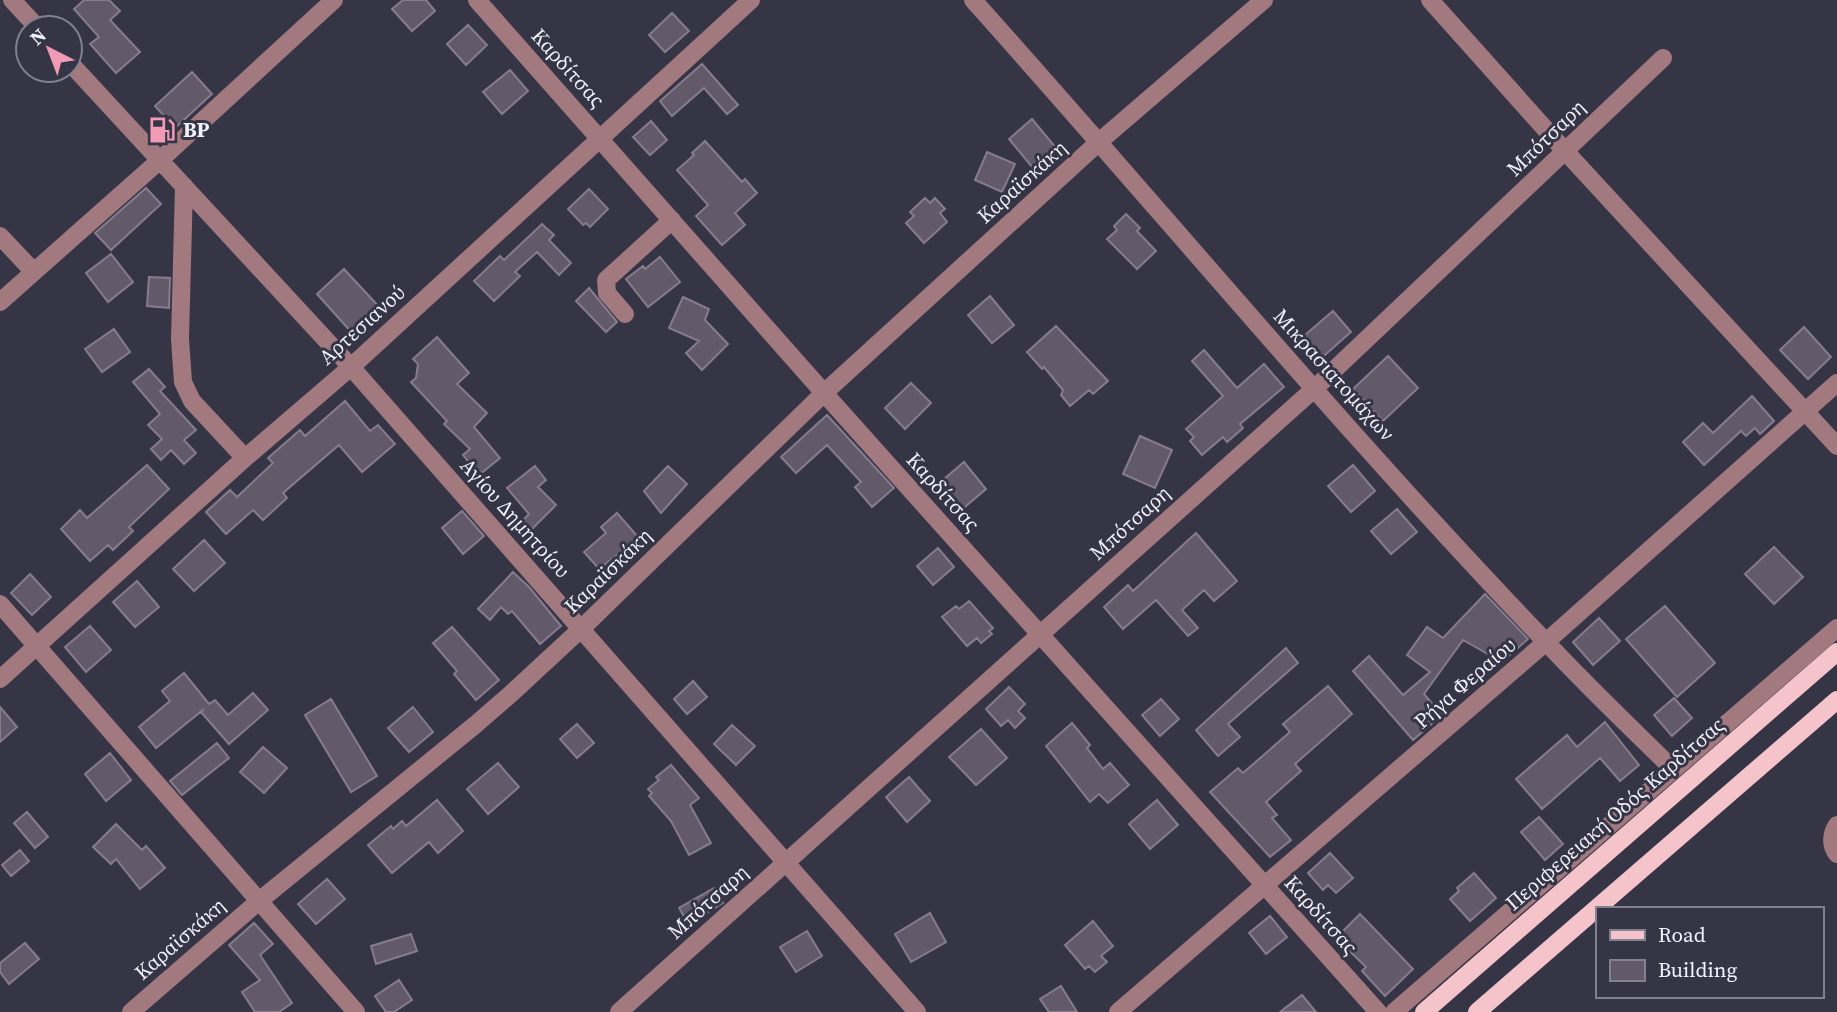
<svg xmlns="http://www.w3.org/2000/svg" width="1837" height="1012" viewBox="0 0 1837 1012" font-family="'Source Serif 4',serif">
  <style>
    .building { fill: #625969; stroke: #867c8d; stroke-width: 2 }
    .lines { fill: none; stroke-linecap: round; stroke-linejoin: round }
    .minor { stroke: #a1797e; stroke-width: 18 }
    .major { stroke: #f5c3ca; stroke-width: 18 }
    .labels { text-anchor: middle; stroke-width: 6; stroke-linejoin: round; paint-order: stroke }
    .street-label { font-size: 21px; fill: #f2f2fc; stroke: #363546 }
    .poi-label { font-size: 21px; font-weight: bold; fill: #f2f2fc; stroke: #363546; text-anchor: start }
  </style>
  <rect width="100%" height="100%" fill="#363546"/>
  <path class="building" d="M84,0H109L120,11L110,20L140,52L116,73L90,44L99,37L74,9Z
    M403,0H426L435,11L412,31L392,9Z
    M672,13L689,31L665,52L649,35Z
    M468,25L487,45L466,65L447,44Z
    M702,64L738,105L727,114L704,88L672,116L660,101Z
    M510,70L528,91L502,114L483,92Z
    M192,72L212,94L175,128L155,106Z
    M1032,119L1056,148L1033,168L1009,139Z
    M651,121L667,140L650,155L633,137Z
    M705,141L742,182L745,179L757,193L735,213L745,225L722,245L696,216L708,205L677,170L694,155L692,153Z
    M987,152L1015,164L1002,192L975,180Z
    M146,188L161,204L111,250L95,233Z
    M589,189L608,209L590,227L586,223L583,225L568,209Z
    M925,198L930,203L935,198L945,209L940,213L947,222L924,243L906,223L914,216L910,212Z
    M1126,214L1140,228L1137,231L1156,251L1137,269L1107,239L1117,230L1114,226Z
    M542,224L554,235L549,240L571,263L559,275L537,252L515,272L520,276L494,301L474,281L500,256L504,260Z
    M111,254L133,282L108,302L86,273Z
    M660,257L680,282L648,307L626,279L643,266L645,269Z
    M344,269L381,309L353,334L317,294Z
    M149,277L170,278L169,308L147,306Z
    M589,288L617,322L606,332L576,301Z
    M990,296L1014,325L992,343L968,315Z
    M683,297L709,309L705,320L728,344L702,370L686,353L699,341L669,328Z
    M1333,311L1351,332L1317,362L1298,341Z
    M1056,326L1108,381L1093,394L1089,390L1070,406L1061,395L1063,390L1044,367L1042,369L1027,352Z
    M1804,327L1831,357L1808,379L1780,350Z
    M114,329L130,352L102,372L85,349Z
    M437,337L469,373L457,384L487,413L474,427L500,458L479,475L463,455L470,449L444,424L447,421L411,382L416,378L418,364L413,359Z
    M1204,350L1237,388L1264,364L1284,387L1240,424L1243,428L1227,442L1223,437L1202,455L1190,441L1194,437L1186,429L1223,396L1192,361Z
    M1388,356L1418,388L1383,421L1353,389Z
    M149,369L165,387L160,391L196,430L184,440L196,453L184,464L171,450L161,460L151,449L162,439L148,425L160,414L133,382Z
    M911,383L931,403L905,429L885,408Z
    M1752,396L1774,421L1760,434L1755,428L1746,436L1741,431L1704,465L1683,442L1703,423L1713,433Z
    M345,401L370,431L378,425L395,444L362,472L339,445L283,493L287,498L263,520L253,510L226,534L206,512L230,490L237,497L273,463L268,458L300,430L305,436Z
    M827,415L894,488L872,507L855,487L861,482L827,445L796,473L781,457Z
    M1140,436L1172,450L1155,488L1123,474Z
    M964,462L986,489L959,512L937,485Z
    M147,465L169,489L129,527L133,531L113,550L108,545L90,561L61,529L80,510L87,518Z
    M1353,465L1375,491L1351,512L1328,486Z
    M535,466L546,480L538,487L556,505L532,529L523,520L529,514L507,488Z
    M668,466L687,484L661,513L644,491Z
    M1397,509L1417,532L1391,554L1371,531Z
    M462,511L484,536L463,554L442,528Z
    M617,513L639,538L599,569L584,552L606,533L601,527Z
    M1196,533L1237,581L1214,601L1204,590L1182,610L1198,628L1188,636L1156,600L1123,629L1104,607L1128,585L1133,591Z
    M204,540L225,563L194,591L173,569Z
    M1774,547L1803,577L1774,604L1745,574Z
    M938,548L954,567L933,585L917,566Z
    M513,572L529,587L561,626L540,644L512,611L508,614L501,607L490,620L478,609Z
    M30,574L51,597L32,615L11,593Z
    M137,581L159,607L135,627L113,602Z
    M1485,594L1528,639L1502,662L1463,640L1424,694L1442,715L1413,740L1353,671L1369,656L1403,695L1430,672L1407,655L1427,627L1443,638Z
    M969,601L993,628L989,631L992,634L981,643L977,638L967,646L942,617L956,606L959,609Z
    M1665,606L1715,663L1677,697L1626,639Z
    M1599,618L1620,641L1593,665L1573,642Z
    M90,626L111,650L86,672L65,647Z
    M452,627L499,680L476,700L454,674L457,671L433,643Z
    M1286,648L1298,663L1228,724L1240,737L1218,756L1196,730Z
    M184,673L209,704L215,700L228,715L253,693L268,710L229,744L201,712L204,709L156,748L139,727L170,701L162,691Z
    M693,681L707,697L687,714L674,699Z
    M1328,686L1352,714L1295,764L1301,771L1266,802L1277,815L1272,818L1291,840L1270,857L1210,792L1238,768L1243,773L1290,732L1283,724Z
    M1009,687L1025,704L1018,711L1025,718L1015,728L1008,720L1001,726L986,709Z
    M1674,698L1692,718L1672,736L1654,715Z
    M331,699L377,776L351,792L305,715Z
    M1161,699L1179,719L1160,736L1142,715Z
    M0,707L17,727L0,742Z
    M413,707L433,732L409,752L388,728Z
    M1605,722L1639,765L1620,781L1600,758L1542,809L1516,779L1567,735L1577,747Z
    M1072,723L1090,745L1087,748L1103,769L1110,763L1129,785L1108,803L1099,794L1090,802L1046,746Z
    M577,724L594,743L577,758L560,739Z
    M732,725L755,746L736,765L714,744Z
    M981,729L1007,758L976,785L949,757Z
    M217,743L229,758L182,795L170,781Z
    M263,747L287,768L264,793L240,772Z
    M110,753L131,780L106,801L85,774Z
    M498,763L519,787L488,814L467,789Z
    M671,765L699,798L690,805L711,843L689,855L671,821L649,796L652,793L648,789L659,780L656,777Z
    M909,777L930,801L907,822L886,797Z
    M437,800L463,831L438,853L429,842L392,873L368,845L391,826L393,829L402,821L406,826Z
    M1157,800L1178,825L1150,849L1129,824Z
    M27,812L48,837L35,848L14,823Z
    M1539,817L1563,844L1545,860L1521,832Z
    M116,824L142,850L146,846L165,868L140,889L116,859L111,864L93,847Z
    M20,850L29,861L11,876L2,865Z
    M1330,853L1353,878L1336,893L1328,885L1323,890L1308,873Z
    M1474,873L1496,898L1470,921L1450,899L1459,891L1457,888Z
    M327,879L345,899L316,924L298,904Z
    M714,888L723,903L688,924L679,908Z
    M930,913L946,942L911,962L895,934Z
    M1360,914L1413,969L1385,996L1362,971L1366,967L1336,938Z
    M1270,916L1287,937L1266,954L1249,933Z
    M1093,921L1113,946L1101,956L1107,962L1095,972L1089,966L1085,969L1065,945Z
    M254,923L273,944L260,955L292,1003L279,1012H255L242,992L260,980L229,945Z
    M807,931L822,956L796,972L780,947Z
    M411,934L417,951L376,964L371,946Z
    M25,943L39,959L9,984L0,972V963Z
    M399,980L412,1000L394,1012H386L375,996Z
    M1061,986L1077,1012H1049L1040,999Z
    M1302,995L1316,1012H1280Z"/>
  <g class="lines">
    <path class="minor" d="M12,0L38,28
      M477,0L824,393L1378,1012
      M973,0C1164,213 1347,435 1546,642C1587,686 1630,727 1673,769
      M1430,0L1565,151L1837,446
      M70,63L351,367L917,1012
      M184,186L180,339L183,382L192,401L245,458
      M0,236L34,272
      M0,302L159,161L334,0
      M625,314L607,293L606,280L672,220
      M0,604L356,1012
      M0,679L245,458L351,367L751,0
      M1837,825C1831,834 1830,845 1837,854
      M131,1012L259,901L475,725L513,692L582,628L824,393L1100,141L1264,0
      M619,1012L1314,389L1663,58
      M1118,1012L1546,642L1837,383
      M1394,1012L1837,628"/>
    <path class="major" d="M1424,1012L1837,652
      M1477,1012L1837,700"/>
  </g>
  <defs>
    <g id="fuel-bare" transform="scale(2.1)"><path d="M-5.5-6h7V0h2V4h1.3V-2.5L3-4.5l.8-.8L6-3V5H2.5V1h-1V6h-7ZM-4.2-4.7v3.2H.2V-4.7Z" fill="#f09ab5" stroke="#363546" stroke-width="2.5" paint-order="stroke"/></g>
  </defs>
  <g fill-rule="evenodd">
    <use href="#fuel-bare" x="162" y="130"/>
  </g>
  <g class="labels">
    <g class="street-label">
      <text transform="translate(568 68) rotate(48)" y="7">Καρδίτσας</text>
      <text transform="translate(1546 138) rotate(-44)" y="7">Μπότσαρη</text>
      <text transform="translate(1022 182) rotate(-42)" y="7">Καραϊσκάκη</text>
      <text transform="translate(362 325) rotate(-42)" y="7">Αρτεσιανού</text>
      <text transform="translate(1334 375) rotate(48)" y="7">Μικρασιατομάχων</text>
      <text transform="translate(943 492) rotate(48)" y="7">Καρδίτσας</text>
      <text transform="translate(515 518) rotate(48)" y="7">Αγίου Δημητρίου</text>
      <text transform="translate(1130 523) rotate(-42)" y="7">Μπότσαρη</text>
      <text transform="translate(608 571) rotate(-44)" y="7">Καραϊσκάκη</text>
      <text transform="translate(1465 683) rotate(-41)" y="7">Ρήγα Φεραίου</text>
      <text transform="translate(1615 814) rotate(-41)" y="7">Περιφερειακή Οδός Καρδίτσας</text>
      <text transform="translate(708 902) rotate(-42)" y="7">Μπότσαρη</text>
      <text transform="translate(1321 915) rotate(48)" y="7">Καρδίτσας</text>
      <text transform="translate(180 939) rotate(-41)" y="7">Καραϊσκάκη</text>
    </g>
    <g class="poi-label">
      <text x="183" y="137">BP</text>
    </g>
  </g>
  <rect x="1596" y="907" width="228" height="91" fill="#363546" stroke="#81818f" stroke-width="2"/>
  <rect x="1610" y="930" width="35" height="10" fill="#f5c3ca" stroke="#81818f" stroke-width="2"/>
  <text x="1658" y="942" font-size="21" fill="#f2f2fc">Road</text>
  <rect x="1610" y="960" width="35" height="21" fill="#625969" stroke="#81818f" stroke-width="2"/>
  <text x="1658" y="977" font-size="21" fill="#f2f2fc">Building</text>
  <g transform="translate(49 49) rotate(318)"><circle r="33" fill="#363546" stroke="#81818f" stroke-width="2"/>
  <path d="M0-5L12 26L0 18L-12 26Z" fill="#f09ab5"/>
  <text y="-10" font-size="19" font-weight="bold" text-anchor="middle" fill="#f2f2fc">N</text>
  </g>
</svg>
